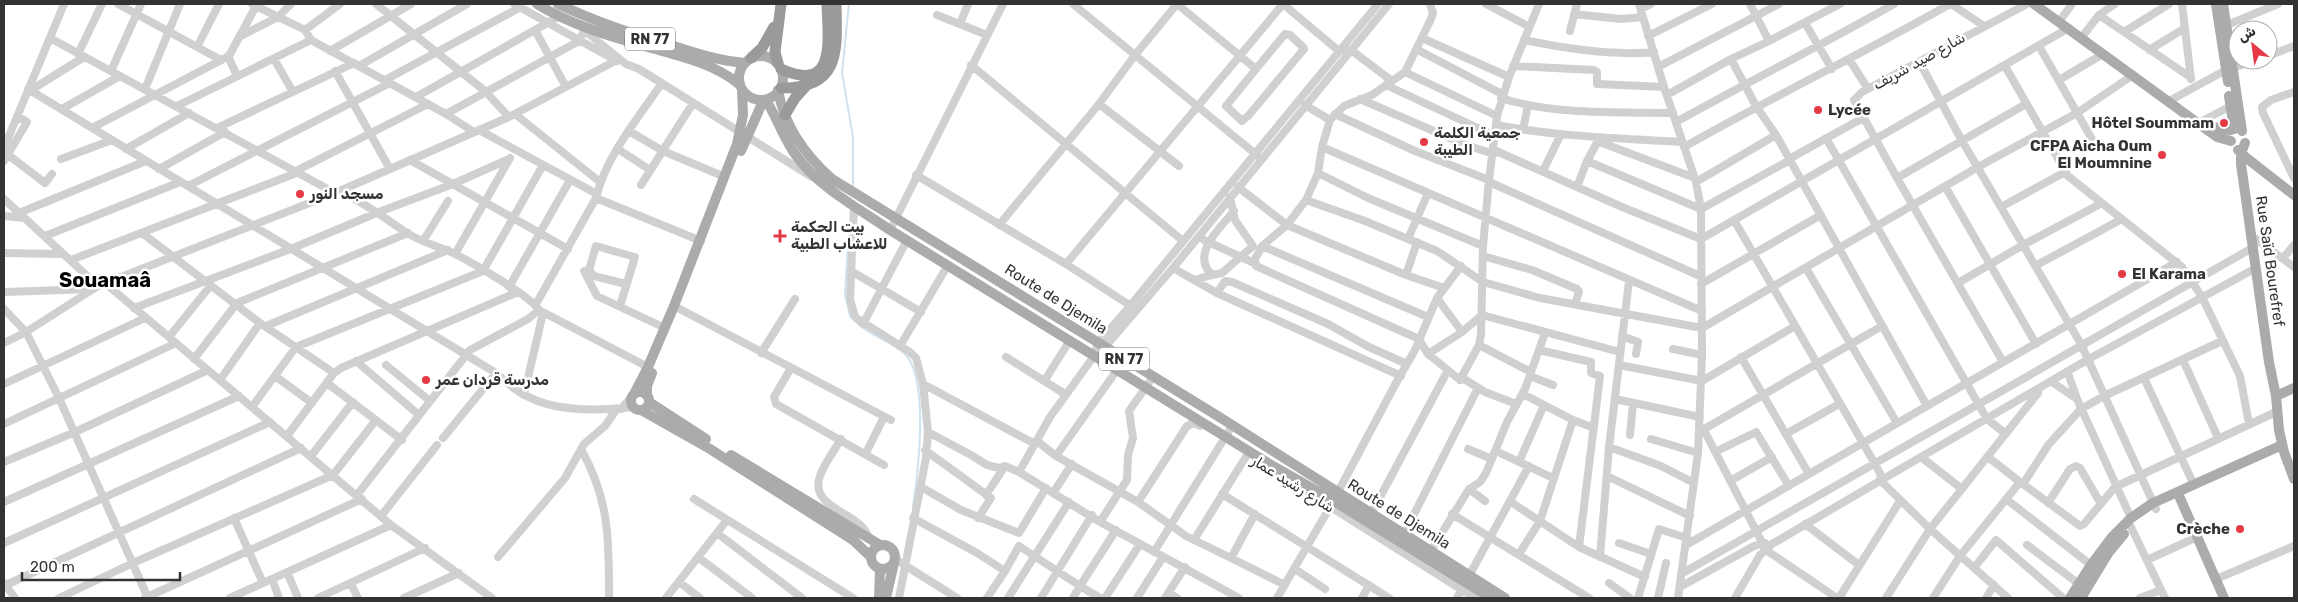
<svg xmlns="http://www.w3.org/2000/svg" width="2298" height="602" viewBox="0 0 2298 602" font-family="Rubik,Cairo,sans-serif">
  <style>
    .lines { fill: none; stroke-linecap: round; stroke-linejoin: round }
    .stream { stroke: #cfe2ee; stroke-width: 2 }
    .minor { stroke: #d0d0d0; stroke-width: 8 }
    .major { stroke: #ababab; stroke-width: 10 }
    .highway { stroke: #9a9a9a; stroke-width: 11 }
    .poi-dot { fill: #e63946; stroke: #fff; stroke-width: 2 }
    .labels { text-anchor: middle; stroke-width: 5; stroke-linejoin: round; paint-order: stroke }
    .shield { fill: #fff; stroke: #707070; stroke-width: 1 }
    .shield-label { font-size: 14px; font-weight: bold; fill: #333 }
    .street-label { font-size: 15px; fill: #333; stroke: #fff }
    .poi-label { font-size: 15px; font-weight: bold; fill: #333; stroke: #fff; text-anchor: start }
    .district-label { font-size: 20px; font-weight: bold; fill: #000; stroke: #fff }
  </style>
  <rect width="100%" height="100%" fill="#fff"/>
  <g class="lines">
    <path class="stream" d="M849,4L842,73L853,137V188
      M849,230L845,294L850,316C864,333 887,339 904,353C930,377 918,473 913,507"/>
    <path class="minor" d="M118,4L221,60
      M252,4L305,30L311,40L446,114L474,132
      M376,4L485,91L509,117
      M514,4L617,61
      M1073,4L1135,55L1177,4
      M1177,4L1256,69L1285,34L1290,35L1303,47L1304,49L1249,115L1242,121L1226,106L1256,69
      M1283,4L1339,51L1351,50L1392,81
      M1430,4L1433,13L1431,19L1405,72L1372,95L1344,106L1330,120L1322,147L1318,173L1306,200L1287,225L1406,275L1444,288
      M1486,4L1528,26
      M1639,4L1664,87L1696,182L1701,209L1702,355L1698,453L1678,598
      M1750,4L1769,41
      M1951,4L1984,26
      M2182,4L2191,79
      M1641,9L1651,4
      M1574,14L1621,19L1643,17
      M937,15L987,35
      M2099,15L2190,77
      M2059,22L2072,4
      M1805,23L1832,69
      M960,24L968,4
      M2222,27L2278,4
      M305,30L340,4
      M535,30L566,87
      M585,31L626,64L639,69L812,177
      M1570,31L1577,4
      M2124,32L2169,4
      M241,36L278,17L291,4
      M1648,36L1712,4
      M50,38L335,193
      M1422,38L1509,77
      M2081,38L2099,15L2115,4
      M1524,40C1562,48 1615,56 1654,52
      M198,45L219,4
      M2039,46L2097,148
      M1416,49L1502,94
      M2149,50L2185,28
      M330,51L411,4
      M78,54L102,4
      M228,56L237,76
      M2268,56L2294,46
      M274,59L293,92
      M1731,59L1756,106L1776,135L1927,406
      M1849,59L1868,89
      M1920,63L1961,139L2081,344L2156,509
      M971,65L1183,241
      M359,66L467,4
      M1513,66L1594,70L1597,72V84L1664,87
      M2005,66L2068,176L2182,267L2202,297L2240,376L2249,424
      M1658,67L1779,4
      M111,71L141,4
      M335,71L390,169
      M1405,72L1497,116
      M385,80L521,7
      M2059,80L2103,54
      M1386,85L1495,136
      M28,89L496,373C504,380 513,389 523,394C553,412 599,411 633,407
      M145,89L180,4
      M31,90L84,57
      M1667,95L1731,59L1769,41L1840,4
      M416,97L558,17
      M1501,98C1553,115 1618,112 1673,113
      M1360,99L1466,145L1494,154
      M2169,101L2226,70L2257,60
      M1099,104L1179,166
      M1305,105L1330,120
      M177,106L311,40
      M62,109L120,76
      M446,114L579,41L585,29
      M515,114L600,182
      M1335,114L1415,151L1489,180
      M1676,122C1748,82 1822,45 1894,4
      M2198,123L2235,104
      M1497,125C1558,137 1621,138 1682,142
      M92,128L229,56L256,6
      M217,128L354,63
      M479,130L597,194
      M1523,130L1528,105
      M629,131L663,151L725,177
      M1826,138L1987,419L2006,434
      M1597,141L1695,178
      M1322,147L1702,311
      M1684,147C1772,97 1862,54 1950,4
      M4,148L64,4
      M126,149L189,113
      M618,149L650,170
      M1494,150L1622,207L1701,239L2069,28
      M7,154L45,183L52,174
      M61,159L112,140
      M1789,159L1863,118
      M410,160L568,249
      M4,161L27,122L17,116
      M1587,161L1701,209L1790,160
      M159,169L225,132
      M296,171L428,104
      M1543,171L1561,134
      M1318,173L1368,198L1483,246
      M916,175L1066,264L1134,308
      M1897,178L2026,104
      M2294,178L2263,113L2262,107L2271,100L2294,92
      M1489,182L1700,276
      M1696,182L1776,135
      M641,185L693,103
      M188,186L390,83
      M1238,187L1287,225L1262,246
      M1577,187L1587,161L1599,139
      M1946,188L2036,344
      M339,191C364,202 384,218 407,233C421,242 438,246 453,253C469,261 531,296 539,310L528,319L470,350L357,495
      M596,198L701,241
      M4,199L98,286
      M1306,200L1365,221L1437,251L1483,282L1540,298L1702,328L1978,167L2077,113L2133,75
      M854,206L850,299L855,317L910,352L916,358L923,384L1035,444
      M2001,207L2065,172
      M19,213L146,161
      M4,216L24,218
      M1734,220L1863,443L1880,473L1881,481L1930,529L2008,598
      M999,225L1099,104L1135,55L1258,156
      M890,230L1003,4
      M142,233L260,323L334,373
      M45,236L180,182
      M2253,237L2294,267
      M1408,239L1428,193
      M1204,240L1254,263
      M423,241L448,201
      M4,253L63,254
      M455,254L510,158
      M1483,256L1532,270L1577,289L1579,292L1575,304
      M2283,258L2294,245
      M71,260L299,172
      M1066,264L1283,4
      M2035,266L2122,219
      M1173,268L1217,293L1401,376
      M1806,268L1897,423
      M584,271L597,296L665,328
      M851,271L921,312
      M1212,275L1222,273L1253,246L1235,220L1230,197
      M1406,275L1417,242
      M1194,280L1212,275C1190,254 1220,228 1234,211
      M105,283L391,525L492,598
      M1958,283L2023,245L2102,203
      M1701,284L1821,215
      M509,287L570,180
      M4,292L92,289
      M1217,293L1225,281L1232,282L1328,324L1369,347L1407,364
      M1437,298L1462,332
      M536,304L596,198C606,156 638,118 662,83
      M620,306L635,257L596,246L589,270L594,276L626,284
      M674,306L891,420
      M134,308L293,248L379,212L453,184L509,159
      M4,309L26,332L59,398L148,598
      M539,310L648,367
      M863,324L907,240
      M266,326L448,250
      M1622,336L1638,342L1636,354
      M169,337L211,285
      M1419,339L1256,266L1255,259L1262,246L1428,317
      M1420,341L1428,354L1460,380L1479,345L1481,334L1483,246L1489,180L1497,116L1509,77L1539,4
      M4,343L26,332L98,286L335,193L509,117L615,61
      M1479,345L1531,372
      M900,346L948,265
      M1673,349L1702,355
      M1539,350L1591,362V373L1600,376L1579,547
      M761,353L795,299
      M1428,354L1462,332L1482,315L1620,352
      M1006,357L1065,394
      M1741,357L1809,474
      M194,359L237,303L408,233
      M1100,359L1105,347L1173,268L1389,4
      M2183,360L2218,438
      M356,361L419,415
      M2003,362L1897,178L1854,100L1862,92L2027,4
      M386,365L430,401
      M1619,365L1702,381L1795,326
      M791,368L774,397L776,404L884,465
      M2068,373L2077,399L2131,518
      M275,376L312,403
      M1530,376L1553,385
      M2144,378L2194,485
      M220,380L260,323
      M1045,380L1070,340
      M1460,380L1464,379L1485,392L1516,404
      M2052,382L2077,399
      M327,383L402,440
      M4,384L145,318
      M1523,394L1573,420L1594,428
      M524,395L543,313
      M1615,399L1700,417
      M252,407L296,347L483,271L543,165
      M621,409L630,399
      M4,424L176,343
      M1704,430L1766,550L1837,598
      M928,432L971,455L987,465L999,468L1005,466L1019,472L1100,522L1239,598
      M1699,432L1882,326
      M1786,434L1839,404
      M1630,435L1633,403
      M287,436L334,373L341,368L518,292
      M443,438L496,373
      M841,439C834,451 824,464 820,476C808,510 864,512 869,539
      M1651,439L1698,453
      M1037,441L1056,456L1138,502L1186,536L1231,558
      M1609,447L1661,466L1694,483
      M581,449C610,501 609,541 609,598
      M1468,449L1492,459
      M925,450L991,498L978,518
      M1496,451L1553,478
      M1715,452L1756,432L1789,486
      M866,453L884,417
      M311,456L353,402
      M1056,456L1117,370
      M1921,457L1962,489
      M1988,457L2020,482
      M4,462L75,432L208,370
      M1519,462L1544,405
      M1272,470L1475,598
      M1019,472L1050,417L1094,356L1098,343L1130,306L1378,4
      M1607,476L1690,516
      M1730,481L1772,457
      M2023,484L2080,526L2084,524L2115,487L2276,412
      M921,487L961,510L1019,533L1046,488
      M1469,489L1485,501
      M1053,493L1072,464
      M1222,494L1389,598
      M986,495L1005,466
      M694,499L853,598
      M2006,499L2091,565
      M4,502L239,396
      M1138,502L1187,426L1194,423L1200,426
      M1511,502L1579,547L1645,577
      M2048,503L2070,469L2076,466L2080,468L2101,504
      M1255,514L1231,558L1285,585
      M1371,514L1448,370
      M1452,514L1589,598
      M381,516L437,445
      M234,518L263,583
      M913,518L977,553L1005,571L1019,546L1080,586L1073,598
      M1100,522L1127,480L1128,455L1133,438L1129,411L1153,377
      M1805,524L1859,565
      M2131,527L2165,598
      M717,533L802,598
      M1402,538L1478,388
      M1194,540L1247,455
      M4,543L270,422
      M1619,543L1651,554
      M1686,545L2177,262
      M2027,545L2079,584
      M1154,552L1232,426
      M1430,552L1469,489L1480,482L1486,473L1507,422L1525,389L1545,333
      M1519,554L1540,521L1573,420
      M498,557L565,478L584,444L605,426L616,410
      M698,557L752,598
      M1600,557L1609,447L1629,281
      M895,559L957,598
      M2147,560L2197,537
      M1974,568L1996,540L2063,598
      M1295,569L1325,589
      M287,572L298,598
      M1681,574L2254,247
      M272,579L279,598
      M2216,579L2294,546
      M679,582L700,598
      M4,583L15,598
      M1609,583L1630,598
      M351,584L358,598
      M6,585L301,448
      M1680,587L1754,546L1765,543
      M1169,593L1177,598
      M59,598L133,563L333,475L376,420
      M145,598L362,499
      M230,598L391,525
      M318,598L425,548
      M404,598L459,573
      M666,598L727,520
      M899,598L926,458L928,432L923,384
      M987,598L1005,571
      M1008,598L1069,502
      M1041,598L1092,515
      M1100,598L1080,586L1116,530
      M1105,598L1140,544
      M1137,598L1163,557
      M1165,598L1185,567
      M1277,598L1330,507L1396,383L1415,350L1437,298L1461,266
      M1362,598L1369,585
      M1457,598L1529,466
      M1638,598L1659,529L1687,538
      M1658,598L1666,563
      M1735,598L1760,555L1772,544L2087,360L2256,268
      M1839,598L1900,501
      M1886,598L1930,529L2038,393
      M1933,598L1960,556L2020,482L2023,484L2049,444L2081,409L2104,396L2222,341
      M1986,598L1994,585
      M2140,598L2161,590"/>
    <path class="major" d="M537,4C571,25 609,36 648,47C680,56 713,63 739,84
      M558,4C594,21 632,34 670,45C695,53 719,61 745,63
      M2034,4L2217,137L2231,141
      M2216,4L2228,82
      M2223,4L2242,131
      M739 78a22 22 0 1 1 44 0a22 22 0 1 1-44 0Z
      M778,90C784,126 805,155 832,179L1221,418L1505,598
      M2229,96L2234,129
      M766,100C777,118 783,137 795,154C819,188 857,207 890,230L1268,463L1319,492L1491,598
      M2202,125L2231,130
      M2245,143L2241,153V164L2269,362L2276,396L2279,430L2284,452L2294,479
      M2238,150L2244,156L2294,195
      M741,151L763,101
      M631 401a9 9 0 1 1 18 0a9 9 0 1 1-18 0Z
      M634,394L648,367L674,306L737,144L743,115L742,90
      M647,396V386L652,373
      M2276,396L2294,388
      M649,402L706,439
      M641,410L710,449L853,540L870,556
      M731,455L880,545
      M2180,498L2224,598
      M871 557a12 12 0 1 1 24 0a12 12 0 1 1-24 0Z
      M879,598L880,570
      M886,598L894,563
      M2070,598L2091,565L2112,537L2131,518L2153,503L2282,445
      M2081,598L2109,552L2124,534"/>
    <path class="highway" d="M751,58L762,48L774,27
      M778,63L775,52L781,4
      M781,69C837,94 828,40 827,4
      M781,88C841,89 837,51 836,4
      M785,115L795,98L806,86"/>
  </g>
  <g class="poi-dot">
    <circle cx="1818" cy="110" r="5"/>
    <circle cx="2224" cy="123" r="5"/>
    <circle cx="1424" cy="142" r="5"/>
    <circle cx="2162" cy="155" r="5"/>
    <circle cx="300" cy="194" r="5"/>
    <path d="M777.5 228.5h5v5h5v5h-5v5h-5v-5h-5v-5h5z"/>
    <circle cx="2122" cy="274" r="5"/>
    <circle cx="426" cy="380" r="5"/>
    <circle cx="2240" cy="529" r="5"/>
  </g>
  <g class="labels">
    <g class="shield">
      <rect x="625" y="27.5" width="50" height="23" rx="4"/>
      <rect x="1099" y="347.5" width="50" height="23" rx="4"/>
    </g>
    <g class="shield-label">
      <text x="650" y="44">RN 77</text>
      <text x="1124" y="364">RN 77</text>
    </g>
    <g class="street-label">
      <text transform="translate(1919 61) rotate(-29)" y="5">شارع صيد شريف</text>
      <text transform="translate(2270 261) rotate(82)" y="5">Rue Saïd Bourefref</text>
      <text transform="translate(1056 299) rotate(32)" y="5">Route de Djemila</text>
      <text transform="translate(1293 484) rotate(32)" y="5">شارع رشيد عمار</text>
      <text transform="translate(1399 514) rotate(32)" y="5">Route de Djemila</text>
    </g>
    <g class="poi-label">
      <text x="1828" y="115">Lycée</text>
      <text x="2214" y="128" text-anchor="end">Hôtel Soummam</text>
      <text x="1434" y="138">جمعية الكلمة<tspan x="1434" dy="17">الطيبة</tspan></text>
      <text x="2152" y="151" text-anchor="end">CFPA Aicha Oum<tspan x="2152" dy="17">El Moumnine</tspan></text>
      <text x="310" y="199">مسجد النور</text>
      <text x="791" y="232">بيت الحكمة<tspan x="791" dy="17">للاعشاب الطبية</tspan></text>
      <text x="2132" y="279">El Karama</text>
      <text x="436" y="385">مدرسة قردان عمر</text>
      <text x="2230" y="534" text-anchor="end">Crèche</text>
    </g>
    <g class="district-label">
      <text x="105" y="287">Souamaâ</text>
    </g>
  </g>
  <rect width="2298" height="602" fill="none" stroke="#333333" stroke-width="10"/>
  <g transform="translate(2253 45) rotate(331)"><circle r="24" fill="#ffffff" stroke="#adadad"/>
  <path d="M0-4L9 19L0 12L-9 19Z" fill="#e63946"/>
  <text y="-8" font-size="14" font-weight="bold" text-anchor="middle" fill="#333333">ش</text>
  </g>
  <path d="M22 572v8h158v-8" fill="none" stroke="#333333" stroke-width="2.5"/>
  <text x="30" y="572" font-size="15" fill="#333333" stroke="#ffffff" stroke-width="4" paint-order="stroke">200 m</text>
</svg>
